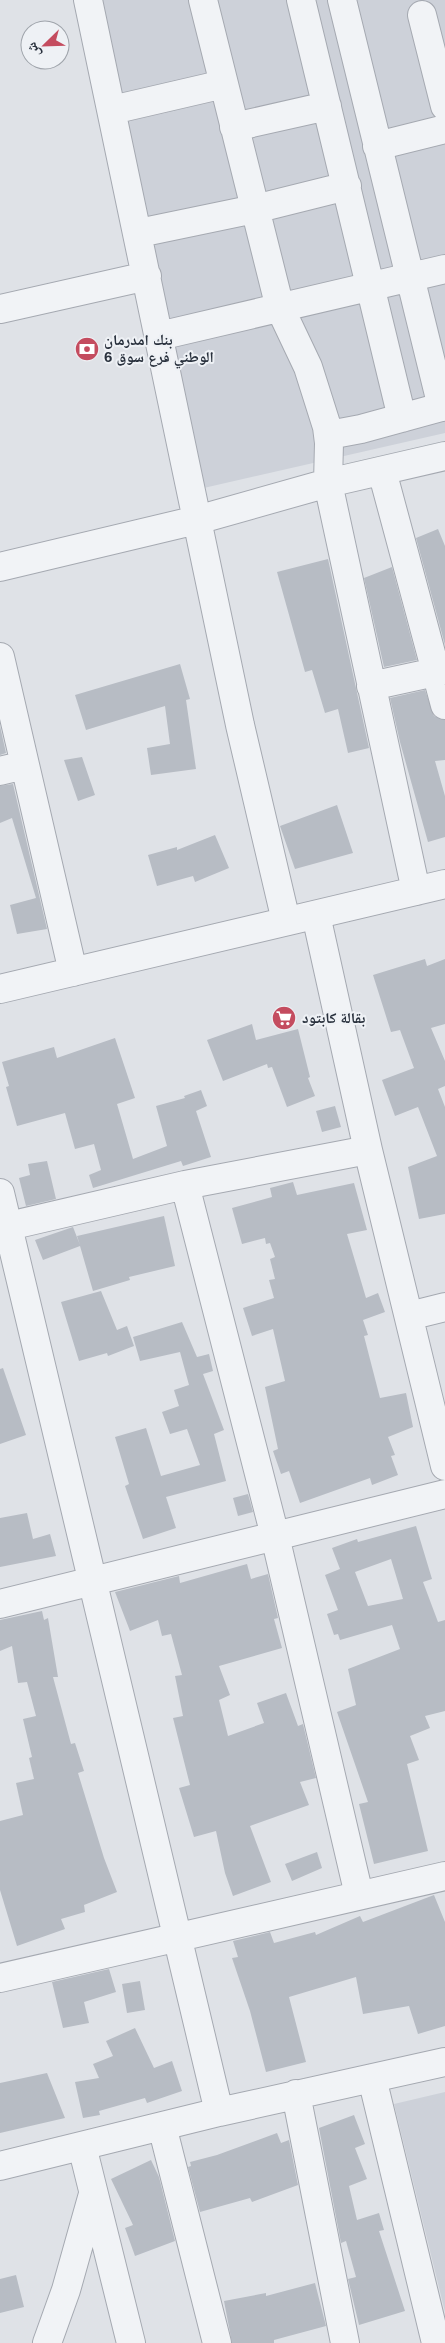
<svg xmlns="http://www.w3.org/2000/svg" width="445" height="2343" viewBox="0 0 445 2343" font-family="Helvetica,'Noto Naskh Arabic',sans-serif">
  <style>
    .built { fill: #cdd1d9 }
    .building { fill: #b7bcc4; fill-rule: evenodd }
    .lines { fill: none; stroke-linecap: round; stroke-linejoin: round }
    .minor-casing { stroke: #a5a9b1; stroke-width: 30 }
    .minor { stroke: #f1f3f6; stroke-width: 28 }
    .labels { text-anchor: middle; stroke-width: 4; stroke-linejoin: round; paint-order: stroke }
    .poi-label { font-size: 15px; font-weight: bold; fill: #29313d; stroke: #eef1f5; text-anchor: start }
  </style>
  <rect width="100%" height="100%" fill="#dfe2e7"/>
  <path class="built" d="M90,0H445V433L195,490Z
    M445,2092V2312L394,2104Z"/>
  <path class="building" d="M438,529L445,546V645L416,538Z
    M328,559L369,748L348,753L338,709L325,713L312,670L305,672L277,572Z
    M392,567L417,660L384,667L364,578Z
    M180,664L190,699L186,700L196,769L151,775L147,748L170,744L165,706L86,730L75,695Z
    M425,690L434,716L445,720V760L435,761L445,796V837L428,842L400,742L390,698Z
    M0,726L6,753L0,755Z
    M82,757L95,795L78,801L64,760Z
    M13,784L47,929L17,934L10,905L36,898L12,818L0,823V786Z
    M337,805L353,853L295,869L280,826Z
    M215,835L229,868L195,882L193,876L157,886L148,855L177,847V850Z
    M425,959L427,966L445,959V1024L431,1028L445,1061V1086L438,1089L445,1107V1214L419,1219L408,1167L437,1156L418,1107L395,1116L382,1080L414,1068L400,1030L391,1032L373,975Z
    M252,1024L256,1040L298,1029L310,1077L308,1078L315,1096L287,1107L272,1067L268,1068L267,1064L223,1081L207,1040Z
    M115,1038L135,1098L117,1104L133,1159L167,1146L156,1106L185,1098L184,1096L201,1090L207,1106L196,1111L211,1157L183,1166L181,1161L93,1188L89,1175L101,1170L94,1144L75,1149L65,1113L17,1126L6,1087L9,1086L2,1062L54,1047L57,1058Z
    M335,1106L341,1127L322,1132L316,1111Z
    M47,1161L56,1199L26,1206L19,1178L30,1175L28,1164Z
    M293,1182L297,1195L354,1183L367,1230L347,1234L366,1298L378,1293L385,1312L363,1320L368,1335L364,1336L380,1398L406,1393L413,1427L388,1437L395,1455L391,1456L398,1475L372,1485L370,1478L300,1503L289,1471L281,1474L273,1451L278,1449L265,1387L285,1381L273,1329L252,1336L243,1308L274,1298L269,1280L275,1279L270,1259L275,1257L270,1243L266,1244L265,1238L242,1244L232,1208L272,1197L270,1188Z
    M164,1216L175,1266L129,1277L130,1280L93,1291L80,1246L43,1260L35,1240L73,1227L80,1245L77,1236Z
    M101,1291L117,1330L127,1326L134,1346L108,1356L107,1353L79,1361L61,1302Z
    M182,1322L197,1357L209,1354L213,1371L203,1374L224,1430L214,1434L226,1481L166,1497L176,1528L143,1539L125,1486L129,1484L115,1437L146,1428L161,1476L200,1465L187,1429L170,1434L162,1412L179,1406L174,1390L189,1385L180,1352L140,1361L133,1337Z
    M3,1368L26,1435L0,1444V1369Z
    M248,1494L253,1512L238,1516L233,1498Z
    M27,1513L33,1539L50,1534L56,1556L0,1567V1518Z
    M416,1526L432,1579L423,1582L438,1622L445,1620V1711L425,1716L430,1728L410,1736L419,1760L407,1764L428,1851L374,1864L359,1804L368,1802L337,1712L356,1705L348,1669L400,1649L392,1625L340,1640L338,1634L334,1635L327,1614L338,1610L325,1575L340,1569L332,1548L357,1539L358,1542ZM391,1559L403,1599L368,1606L355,1572Z
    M247,1564L251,1579L268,1574L278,1618L274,1619L282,1648L219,1666L230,1695L219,1700L228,1736L264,1723L257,1703L286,1693L298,1726L303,1724L316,1778L300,1782L309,1805L250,1826L271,1882L233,1896L225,1873L216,1831L194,1837L179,1788L190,1785L173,1718L183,1716L175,1676L182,1675L171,1634L162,1636L158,1620L130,1631L115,1592L179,1576L180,1583Z
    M42,1611L44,1620L48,1618L58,1677H53L71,1744L75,1743L84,1771L78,1773L104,1858L117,1892L84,1905L85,1912L61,1919L65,1929L17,1946L0,1890V1821L23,1815L16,1783L34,1779L29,1758L32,1757L23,1719L36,1716L27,1682L18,1683L12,1646L0,1651V1620Z
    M317,1852L322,1868L292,1881L285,1864Z
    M434,1895L445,1922V2026L418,2034L409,2006L363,2014L356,1977L289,1997L306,2062L266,2072L250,2011L232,1958L238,1957L233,1941L270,1932L274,1943L315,1932L316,1935L360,1916L363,1922Z
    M109,1969L116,1992L84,2002L89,2023L63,2028L52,1982Z
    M140,1981L145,2010L127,2013L122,1984Z
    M135,2028L154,2068L172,2061L182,2091L147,2103L145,2098L99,2111L100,2115L83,2118L75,2082L99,2078L93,2064L113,2056L106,2041Z
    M47,2073L65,2118L0,2133V2083Z
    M354,2115L365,2144L355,2148L367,2179L349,2186L357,2220L379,2213L384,2230L379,2231L405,2311L359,2325L348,2279L356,2277L346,2241L341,2243L319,2128Z
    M277,2133L281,2143L289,2140L298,2185L252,2202L250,2198L200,2212L188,2167L191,2166L190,2162L217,2155Z
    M151,2160L159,2177L175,2241L135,2256L125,2228L133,2225L111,2179Z
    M16,2275L24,2307L0,2313V2279Z
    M315,2283L326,2326L274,2340V2343H232L224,2301L266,2293V2296Z"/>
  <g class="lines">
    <g class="minor-casing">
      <path id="minor" d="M88,0L240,725L286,921
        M203,0L280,308L308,367L327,427L329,443L328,483L416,891
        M301,0L402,418
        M342,0L442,407
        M422,15L445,106
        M112,110L224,84
        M234,127L327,106
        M377,146L445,129
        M139,233L255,209L347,186
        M0,309L147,276
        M159,336L445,269
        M329,435L361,429L445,406
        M382,471L445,705
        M0,567L197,520L328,483L445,456
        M0,657L73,972
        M371,686L445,670
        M0,771L25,765
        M316,915L368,1150L445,1466
        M0,989L445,884
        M185,1185L275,1536L359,1895
        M0,1193L219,2112
        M0,1228L185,1185L368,1150
        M409,1316L445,1307
        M0,1604L445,1494
        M0,1978L445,1876
        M372,2078L436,2343
        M296,2094L345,2343
        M162,2126L217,2343
        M82,2146L131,2343
        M0,2166L219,2112L445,2062
        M47,2343L66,2290L93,2194"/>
    </g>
    <use href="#minor" class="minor"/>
  </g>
  <defs>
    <g id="bank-disc" transform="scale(1.25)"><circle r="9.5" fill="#c44c5f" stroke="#eef1f5"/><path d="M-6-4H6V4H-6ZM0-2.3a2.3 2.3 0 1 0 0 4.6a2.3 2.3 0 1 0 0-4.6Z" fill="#fff"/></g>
    <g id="supermarket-disc" transform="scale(1.25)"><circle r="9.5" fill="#c44c5f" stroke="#eef1f5"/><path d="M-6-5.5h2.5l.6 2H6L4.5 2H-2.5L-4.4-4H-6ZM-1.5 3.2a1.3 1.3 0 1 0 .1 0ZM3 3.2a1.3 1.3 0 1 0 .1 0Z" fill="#fff"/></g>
  </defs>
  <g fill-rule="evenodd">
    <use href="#bank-disc" x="87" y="349"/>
    <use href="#supermarket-disc" x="284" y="1018"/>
  </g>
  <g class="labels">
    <g class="poi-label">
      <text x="104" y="345">بنك امدرمان<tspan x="104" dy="17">الوطني فرع سوق 6</tspan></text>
      <text x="302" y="1023">بقالة كابتود</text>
    </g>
  </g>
  <g transform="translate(45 45) rotate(247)"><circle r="24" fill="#eef1f5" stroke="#9fa4ab"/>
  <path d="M0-4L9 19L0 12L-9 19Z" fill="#c44c5f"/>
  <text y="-8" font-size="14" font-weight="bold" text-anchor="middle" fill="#29313d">ش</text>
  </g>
</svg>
